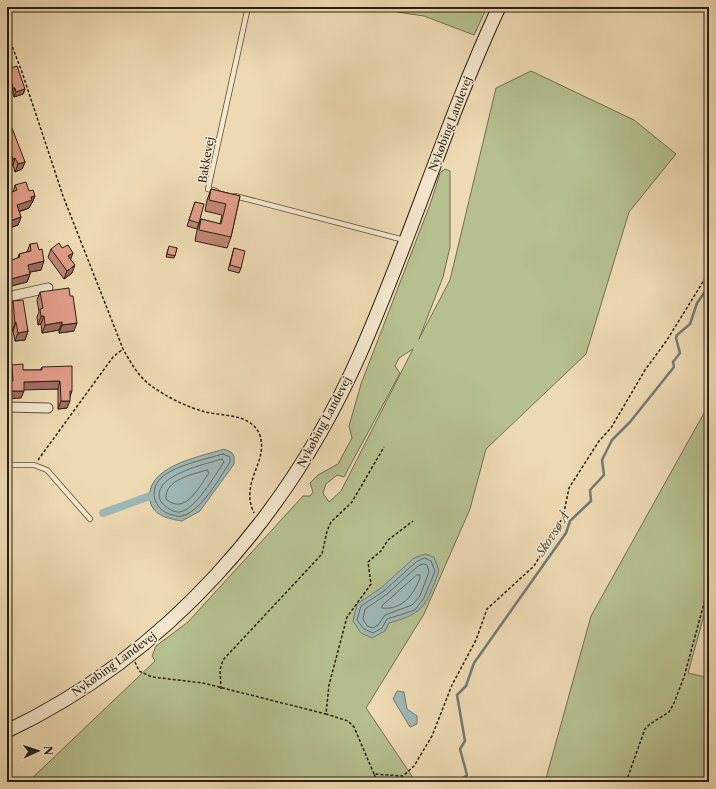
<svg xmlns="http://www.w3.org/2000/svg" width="716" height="789" viewBox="0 0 716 789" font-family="'Libre Caslon Text',serif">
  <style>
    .green { fill: #b5c08e; stroke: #6f7050; fill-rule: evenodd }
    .water { fill: #9eb8b7; stroke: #6f7b75 }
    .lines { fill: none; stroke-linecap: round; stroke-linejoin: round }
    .shore { stroke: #646c65; stroke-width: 1 }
    .stream { stroke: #6f7b75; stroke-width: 2.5 }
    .canal { stroke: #9eb8b7; stroke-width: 8 }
    .service-casing { stroke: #5a4e3b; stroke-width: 6 }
    .minor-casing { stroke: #5a4e3b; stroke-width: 11 }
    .secondary-casing { stroke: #291f13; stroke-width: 15 }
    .path { stroke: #291f13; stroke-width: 1.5; stroke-dasharray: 3 2; stroke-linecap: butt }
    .service { stroke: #f4e7cd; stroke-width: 4.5 }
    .minor { stroke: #f4e7cd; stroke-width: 9 }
    .secondary { stroke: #f4e7cd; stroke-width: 13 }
    .wall { fill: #c28776; stroke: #291f13 }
    .shaded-wall { fill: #9e6e60; stroke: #291f13 }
    .building { fill: #e29d89; stroke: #291f13 }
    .labels { text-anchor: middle; stroke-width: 3; stroke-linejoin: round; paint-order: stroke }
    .street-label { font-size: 11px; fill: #291f13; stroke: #f4e7cd }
    .water-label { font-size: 12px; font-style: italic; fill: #4c4d44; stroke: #f4e7cd }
  </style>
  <rect width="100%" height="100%" fill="#eedab2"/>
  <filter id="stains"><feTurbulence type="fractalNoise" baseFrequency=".005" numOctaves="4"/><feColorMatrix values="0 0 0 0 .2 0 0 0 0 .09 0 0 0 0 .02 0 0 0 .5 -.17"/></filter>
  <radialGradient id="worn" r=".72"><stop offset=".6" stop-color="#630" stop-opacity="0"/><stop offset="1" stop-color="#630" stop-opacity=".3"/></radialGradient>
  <path class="green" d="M398,7H487L474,35L424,16L397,12Z
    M531,71L634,120L676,154L629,212L586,354L486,449L470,509L424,614L366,708L416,782H28L155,661L152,656L156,646L188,622L303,496H310L313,492L310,483L318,475L338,464L352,438L349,426L361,384L431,202L440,173L445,169L450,171V247L443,277L419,339L450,280L496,88ZM413,349L341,491L329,502L323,493L326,484L337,475L344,477L400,373L395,366L399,358Z
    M709,404V597L688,673L709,678V782H545L591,616Z"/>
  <path class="water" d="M224,449L231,452L234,456V464L200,511L182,521C170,519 153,516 150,501C144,466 200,457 224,449Z
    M425,554L434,557L439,571C426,604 426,613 389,623L385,631L372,638L361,633L353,621L357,604L381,588L414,558Z
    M397,691L404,692L407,709L417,716V724L410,727L393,699Z"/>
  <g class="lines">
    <path class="shore" d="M223,454L230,457V462C219,479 201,511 182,516C179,517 176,516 173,515C156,512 147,492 161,478C173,466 206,459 223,454Z
      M222,459L224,462C215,475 196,509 180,512C173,513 166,507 161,502C148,476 206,464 222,459Z
      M207,470L209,473C199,487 185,516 166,499C164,480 193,474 207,470Z
      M425,558L431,561L435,571L424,598L415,610L387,619L382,628L373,633L364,629L357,620L361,606L384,591L416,562Z
      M424,564L427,565L429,572L420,596L412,605L385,615L378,625L373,628L367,626L363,619L365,609L387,594L418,566Z
      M417,575H420V578C413,595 403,610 382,608V606Z"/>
    <path class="stream" d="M459,782L467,775L460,749L465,741L457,695L466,686L474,663L566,533L570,521L591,501L590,490L604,475L602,460L612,440L630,422L674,367L673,362L680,353L676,338L677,335L690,324L697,303L709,286"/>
    <path class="canal" d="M103,513L150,496"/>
    <g class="service-casing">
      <path id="service" d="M216,191L208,189L248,7
        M235,196L404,240
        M7,465H34L47,470L90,519"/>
    </g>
    <g class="minor-casing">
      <path id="minor" d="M7,297L48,288
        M7,407L48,408"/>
    </g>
    <g class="secondary-casing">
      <path id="secondary" d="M7,731C167,655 288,516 359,356C410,241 446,121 499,7"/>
    </g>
    <path class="path" d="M7,33L22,72L63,196L123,349C131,363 139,378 153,387C167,397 185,406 202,411C221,417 248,412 259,433C268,454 251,472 250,492C249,499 251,506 254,513
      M38,460L113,357L123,349
      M135,662L139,671L152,677L203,683L326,714
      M221,689L220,670L223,660L322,554L327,531L331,522L352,502L384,447
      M374,774L354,727L348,721L326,714L329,685L347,617L371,584L368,562L381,551L388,540L413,521
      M377,782L374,774L403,776L414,766L432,736L452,685L476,640L487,609L534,566L563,517L569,488L599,441L611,428L645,370L667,340L709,272
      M626,782L645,729L650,724L669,712L674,703L684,677L709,585"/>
    <use href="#service" class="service"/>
    <use href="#minor" class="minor"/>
    <use href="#secondary" class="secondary"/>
  </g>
  <path class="wall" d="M8,69L25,89L23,94L14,97L13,93L11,94L7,79V72Z
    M7,130L25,162L22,169L15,172L13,165L10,166L8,160H7Z
    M15,185L29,191L35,196L32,203L31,204L29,208L19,212L21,217L18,225L7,229V194L13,192Z
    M211,189L240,196L231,237L227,248L195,241L197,230L201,219L220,224L222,215L205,211L207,200Z
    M195,202L199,223L197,229L187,226Z
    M30,244L41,270L30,272V274L27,282L7,287V262L18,258L19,254L27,252Z
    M177,248L174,258L166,257L168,249Z
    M234,248L241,268L239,273L228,270Z
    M51,249L71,260L72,273L64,279L48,257Z
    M40,292L74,331L59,333V330L42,333L41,324L38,325L37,317L39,312L37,300Z
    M13,301L28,331L25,340L15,341L13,331H12L10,309Z
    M12,365L23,370H40L42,367L72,391L70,397L67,408L58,409V389H24L21,398L10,381V372Z"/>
  <path class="shaded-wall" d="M12,52L10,58L7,60V56Z
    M13,88H15L13,93L11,94Z
    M25,89L23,94L14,97L16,92Z
    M10,152L8,160H7V154Z
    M15,158L13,165L10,166L13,159Z
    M25,162L22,169L15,172L18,164Z
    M35,196L32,203L31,204L29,208L14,213L17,205L31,197Z
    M21,217L18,225L7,229V222Z
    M73,253L70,261L68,256Z
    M44,261L41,270L25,273L28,265Z
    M75,265L72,273L64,279L67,271Z
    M30,274L27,282L7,287V280Z
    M41,316H44L41,324L38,325Z
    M16,322L13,331H12L15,323Z
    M62,322L59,330L42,333L45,325Z
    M77,323L74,331L59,333L62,325Z
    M28,331L25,340L15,341L18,333Z
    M60,381L58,389L21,390L24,382Z
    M7,391H24L21,398L7,399Z
    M61,401H70L67,408L58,409Z"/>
  <path class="building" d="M7,46L12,52L7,56Z
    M17,66L25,89L16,92L15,88H13L8,69Z
    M12,128L25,162L18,164L15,158L13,159L10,152L7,154V130Z
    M26,182L29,191L33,190L35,196L31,197L32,200L17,205L21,217L7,222V212L9,211L7,206V194L17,190L15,185Z
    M211,189L240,196L231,237L199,230L201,219L221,224L226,204L209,200Z
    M195,202L204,204L199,223L189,220Z
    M37,243L39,250L42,249L44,261L28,265L30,274L7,280V262L20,257L19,254L31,251L30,244Z
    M59,243L62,248L68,245L73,253L68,256L75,265L67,271L51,249Z
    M169,246L177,248L175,256L167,254Z
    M234,248L245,251L241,268L230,265Z
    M69,288L70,296H73L77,323L62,325V322L45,325L44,316H41L40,309L43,308L40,292Z
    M23,300L28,331L18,333L16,322L15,323L13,301Z
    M23,364V370H42V367L72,366V391H70V401H61L60,381L24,382V391H7V381H13L12,365Z"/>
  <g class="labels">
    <g class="street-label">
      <text transform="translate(450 124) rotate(-69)" y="4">Nykøbing Landevej</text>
      <text transform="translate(206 160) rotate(-80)" y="4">Bakkevej</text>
      <text transform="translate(324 422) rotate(-62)" y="4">Nykøbing Landevej</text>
      <text transform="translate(114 664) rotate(-36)" y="4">Nykøbing Landevej</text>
    </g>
    <g class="water-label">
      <text transform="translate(553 534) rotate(-57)" y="4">Skovsø Å</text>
    </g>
  </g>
  <rect width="716" height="789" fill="none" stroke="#eedab2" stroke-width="24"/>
  <rect x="8" y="8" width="700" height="773" fill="none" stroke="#291f13" stroke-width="2"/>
  <rect x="12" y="12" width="692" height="765" fill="none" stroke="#291f13"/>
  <g transform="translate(38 751) rotate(87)" stroke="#f4e7cd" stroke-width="3" paint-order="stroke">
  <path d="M0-3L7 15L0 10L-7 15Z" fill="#291f13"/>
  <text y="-6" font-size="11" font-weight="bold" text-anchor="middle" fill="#291f13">N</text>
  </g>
  <rect width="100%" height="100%" filter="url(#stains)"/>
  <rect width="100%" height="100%" fill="url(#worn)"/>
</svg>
